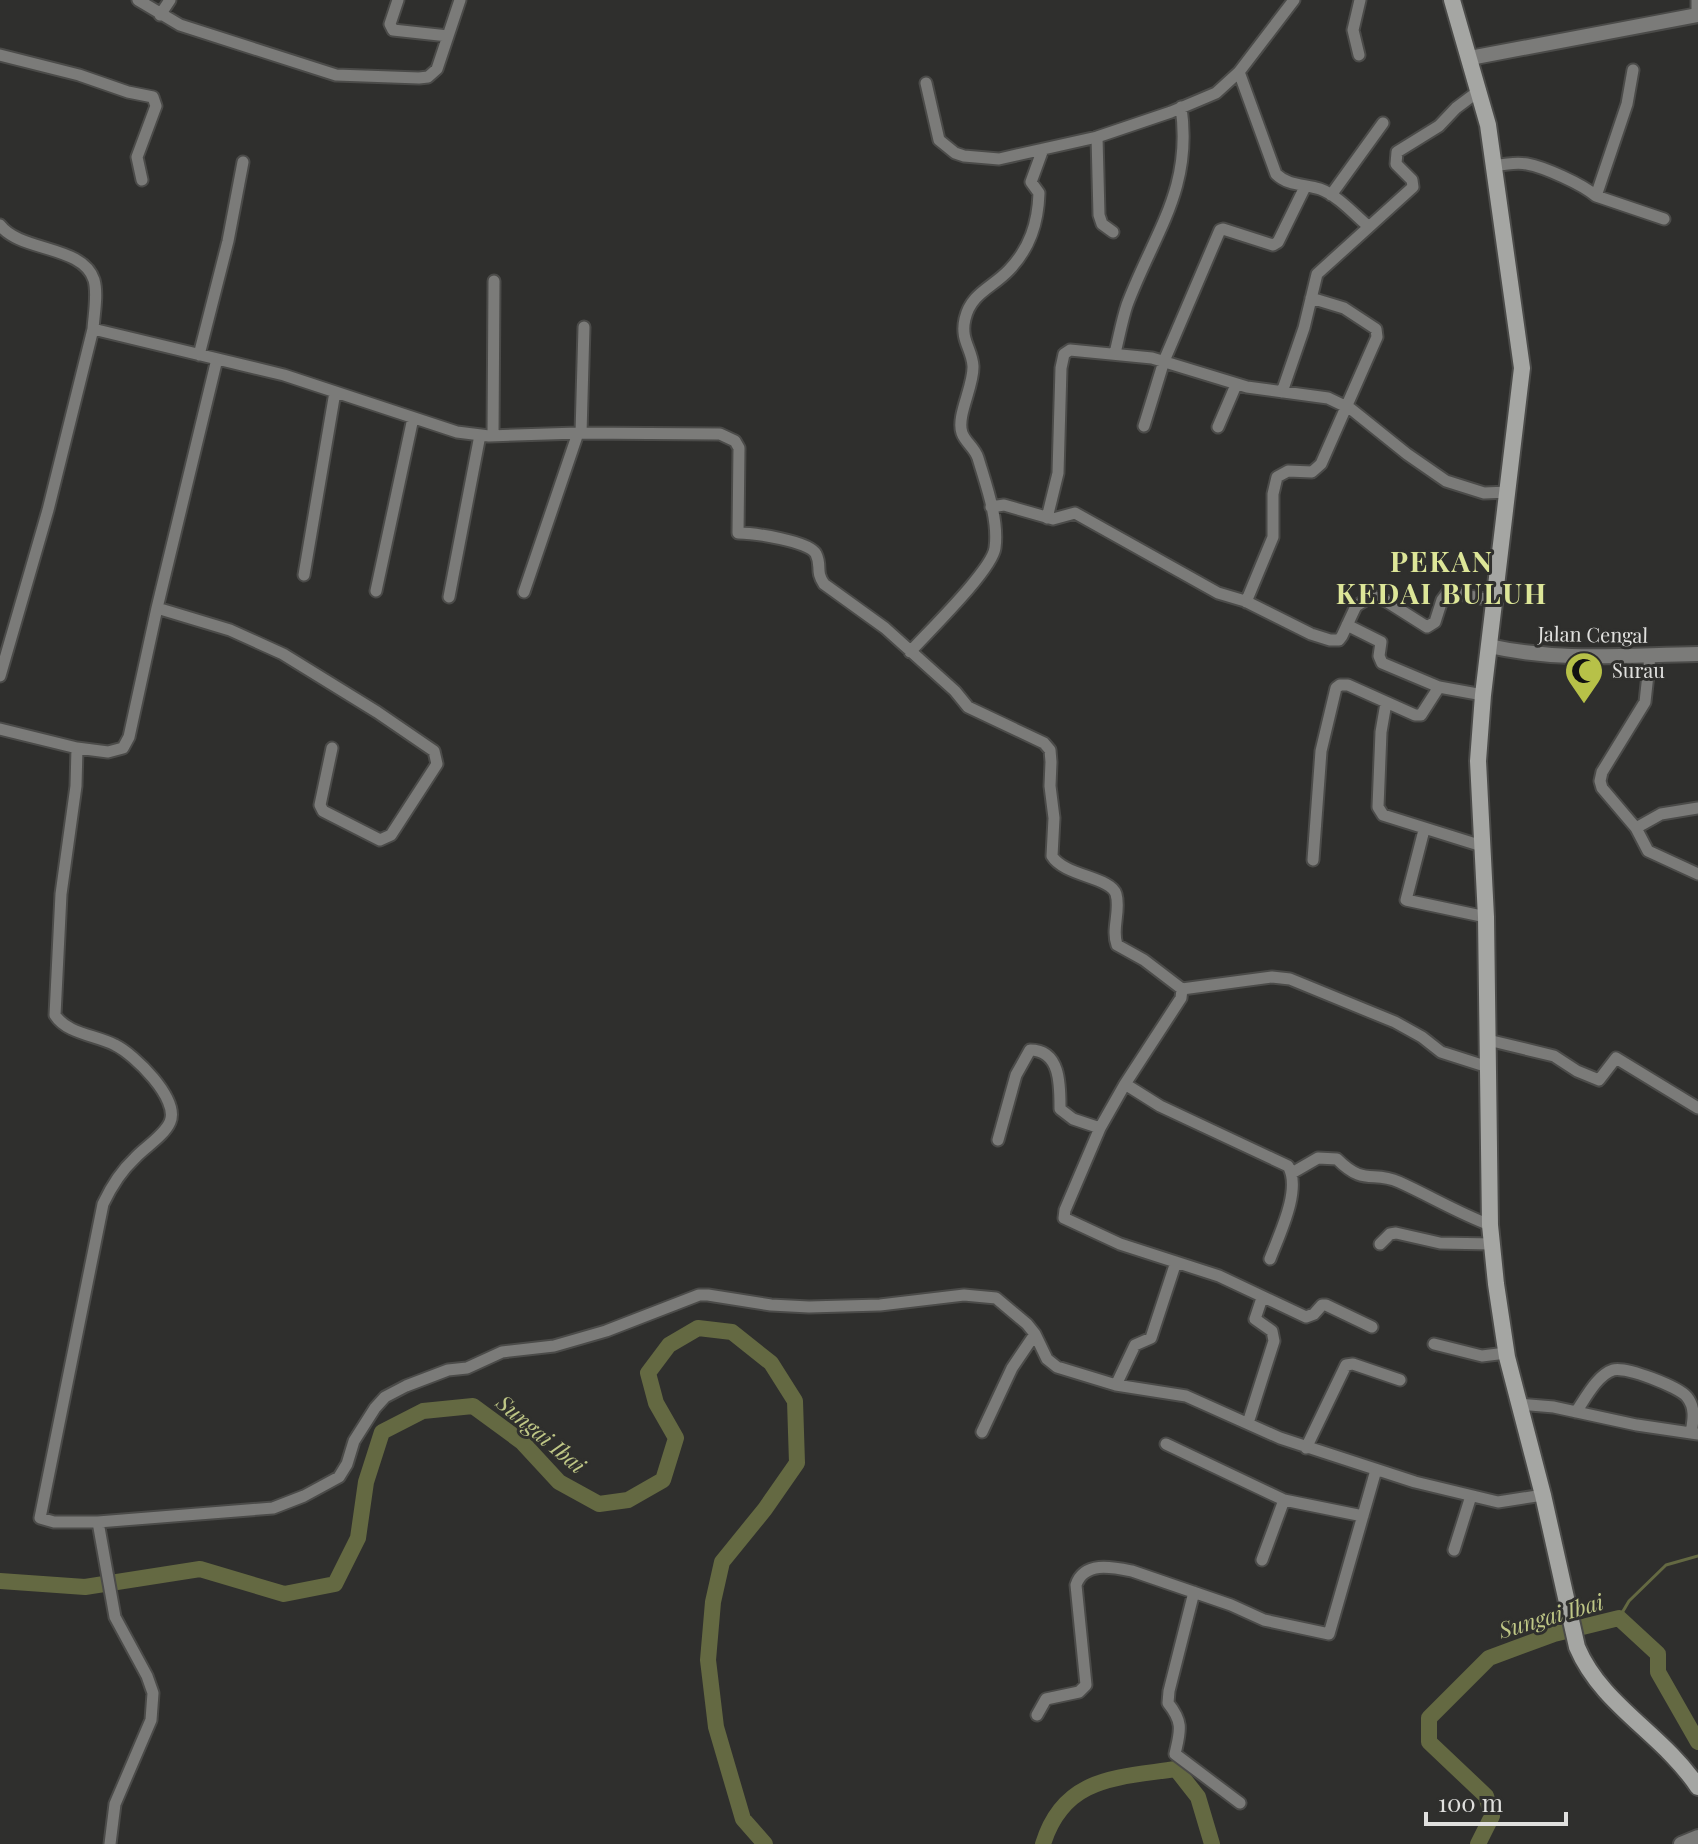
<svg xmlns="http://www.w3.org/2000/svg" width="1698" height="1844" viewBox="0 0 1698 1844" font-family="'Playfair Display',serif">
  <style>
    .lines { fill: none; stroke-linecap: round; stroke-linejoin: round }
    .stream { stroke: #646942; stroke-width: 3 }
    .river { stroke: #646942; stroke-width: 16 }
    .minor-casing { stroke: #4b4b49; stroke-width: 15 }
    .tertiary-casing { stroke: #4b4b49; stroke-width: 18 }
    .secondary-casing { stroke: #4b4b49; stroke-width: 20 }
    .minor { stroke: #7b7b79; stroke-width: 11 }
    .tertiary { stroke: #7b7b79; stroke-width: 14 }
    .secondary { stroke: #a5a6a3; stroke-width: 16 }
    .labels { text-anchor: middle; stroke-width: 6; stroke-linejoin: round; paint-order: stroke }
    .street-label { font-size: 20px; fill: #e0e0de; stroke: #2f2f2d }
    .poi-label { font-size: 20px; fill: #e0e0de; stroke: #2f2f2d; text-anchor: start }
    .water-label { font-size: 22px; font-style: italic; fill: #bfc786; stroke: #2f2f2d }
    .district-label { font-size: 28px; font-weight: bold; letter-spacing: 2px; fill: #dde698; stroke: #2f2f2d }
  </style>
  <rect width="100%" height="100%" fill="#2f2f2d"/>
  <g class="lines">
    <path class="stream" d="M1619,1618L1629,1601L1666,1565L1698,1556"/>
    <path class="river" d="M0,1581L85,1587L200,1569L284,1594L335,1584L358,1538L366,1482L382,1432L423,1411L473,1406L522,1442L559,1482L599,1504L628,1500L663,1480L676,1438L656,1403L648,1373L669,1345L698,1328L732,1332L771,1363L795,1401L797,1463L765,1509L722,1562L713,1602L708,1660L716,1727L743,1819L765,1844
      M1043,1844C1064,1776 1117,1778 1176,1769L1198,1797L1212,1844
      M1478,1844L1492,1816L1486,1796L1429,1742V1718L1489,1658L1554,1634L1619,1618L1658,1654V1672L1698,1742"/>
    <g class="minor-casing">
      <path id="minor" d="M138,0L180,25L336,75L419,78L428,77L437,69L460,0
        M398,0L390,24L393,30L448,36
        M1697,0V15
        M160,15L170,0
        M0,55L79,75L128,92L153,97L156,106L137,157L142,180
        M1359,55L1353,30L1360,0
        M1239,72L1276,174C1288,186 1305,184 1320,189C1337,195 1354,214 1368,226
        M926,83L939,140L955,153L964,156L999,159L1097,137L1171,112L1216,93L1239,72L1294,0
        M1097,137L1099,215L1102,224L1113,232
        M1495,166C1505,164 1516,162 1527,164C1544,167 1582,184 1596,196L1664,219
        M1331,195L1383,123
        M1596,196L1627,104L1633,70
        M0,225C20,252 83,245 94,280C98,294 94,314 93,329L284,375L457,432L489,436L578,433L720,434L735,441L739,448L738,533C753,533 810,541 816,554C822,566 815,571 824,584L885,628L955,691L968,707L1044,743L1050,750L1051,762L1050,786L1054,818L1052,856C1064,876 1111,877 1116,894C1121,911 1111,929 1117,945L1144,960L1182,989L1181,998L1125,1084L1100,1128L1065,1210L1064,1218L1120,1244L1219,1276L1306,1317L1314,1314L1322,1305H1326L1372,1327
        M1115,353C1119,337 1122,320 1127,305C1154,233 1193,189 1181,107
        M199,355L228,241L243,162
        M1282,392L1304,328L1317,274L1413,187L1412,180L1396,164L1397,152L1439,126L1456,108L1480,90
        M1144,426L1164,361L1220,230L1223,229L1273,245L1278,242L1305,187
        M1218,427L1236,385
        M581,433L584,327
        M493,436L494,281
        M991,507L1004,505L1053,519L1075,513L1218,593L1245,601L1311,634L1330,640H1339L1342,636L1356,606L1372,596L1386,601L1427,627L1435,622L1442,600L1448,592L1496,601
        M1047,518L1058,473L1061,368L1064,354L1070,350L1152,358L1247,387L1328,398L1351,409L1407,454L1446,481L1484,493L1509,492
        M304,575L335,392
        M376,591L413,418
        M524,592L578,433
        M449,597L480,435
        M1246,602L1273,537V494L1277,477L1288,471L1312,472L1321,464L1377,337L1376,329L1344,308L1311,298
        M157,608L230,630L283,654L377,712L434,751L437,764L391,835L380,840L323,811L320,805L332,748
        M1347,625L1381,642L1379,656L1382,663L1439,687L1483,695
        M910,652C928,632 992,570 995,548C999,520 986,485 978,458C975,448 965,442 962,433C956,416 974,386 973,366C972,349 960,340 965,319C971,293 992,288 1009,270C1030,248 1038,223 1039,193L1031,182L1043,149
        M1650,656L1645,702L1602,772L1600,781L1602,788L1636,828L1648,851L1698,874
        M0,676L48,510L93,329
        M1386,703L1381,732L1378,807L1383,815L1482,846
        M0,729L77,748L76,786L61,894L55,1015C67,1034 96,1035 115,1045C134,1054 180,1099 170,1122C164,1136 145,1147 135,1158C121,1171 111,1187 103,1204L40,1518L54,1522H98L273,1508L304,1496L339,1477L347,1464L354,1441L375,1408L385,1397L406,1386L448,1370L467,1368L502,1352L554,1346L606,1331L699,1295H708L771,1305L809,1307L880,1305L964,1295L996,1298L1027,1324L1035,1334L1047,1359L1057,1367L1116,1385L1186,1396L1280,1438L1415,1482L1498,1502L1543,1495
        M77,748L108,752L123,748L129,737L157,608L217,359
        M1636,828L1661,814L1698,808
        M1424,830L1406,900L1486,917
        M1313,860L1321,751L1336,688L1340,685H1348L1415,715H1421L1439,687
        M1182,989L1272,977L1290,979L1395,1022L1422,1037L1441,1052L1488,1067
        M1488,1040L1554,1056L1577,1071L1599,1080L1616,1058L1698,1108
        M1125,1084L1160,1106L1288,1166C1302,1189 1279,1235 1270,1259
        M998,1140L1016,1075L1030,1050C1061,1050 1060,1086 1060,1109L1073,1119L1100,1128
        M1292,1173L1318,1158L1337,1159C1365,1187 1372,1170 1399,1182C1430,1196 1458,1213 1490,1225
        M1380,1244L1390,1234L1396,1233L1440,1243L1492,1244
        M1434,1344L1482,1356L1506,1353
        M1116,1385L1135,1345L1151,1338L1176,1262
        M1518,1404L1554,1407L1637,1425L1698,1434
        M1576,1412C1585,1399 1597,1375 1613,1370C1626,1366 1679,1387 1687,1397C1696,1408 1693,1421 1691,1433
        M1248,1423L1274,1341L1272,1331L1255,1319L1262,1298
        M982,1432L1012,1368L1035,1334
        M1166,1444L1284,1500L1363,1516
        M1306,1448L1346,1365L1353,1364L1400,1380
        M98,1522L115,1617L147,1676L153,1693L151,1720L115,1804L110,1844
        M1454,1550L1471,1496
        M1262,1560L1284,1500
        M1194,1592L1169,1691L1168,1703C1184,1723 1180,1731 1175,1754L1240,1803
        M1037,1715L1046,1699L1079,1692L1086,1685L1076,1585C1084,1561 1112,1567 1132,1571L1231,1605L1264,1620L1329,1634L1376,1470"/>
    </g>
    <g class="tertiary-casing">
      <path id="tertiary" d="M1470,58L1698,15
        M1489,646C1562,662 1624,655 1698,654
        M1681,1844L1698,1837"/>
    </g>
    <g class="secondary-casing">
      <path id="secondary" d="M1452,0L1488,125L1522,368L1483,695L1478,761L1486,917L1490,1225L1496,1284L1507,1357L1543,1495L1577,1647C1602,1706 1662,1733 1698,1787"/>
    </g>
    <use href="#minor" class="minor"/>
    <use href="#tertiary" class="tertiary"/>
    <use href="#secondary" class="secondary"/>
  </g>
  <defs>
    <g id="mosque-pin" transform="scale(2)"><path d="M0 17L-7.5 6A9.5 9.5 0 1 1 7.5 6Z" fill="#b7c148" stroke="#2f2f2d"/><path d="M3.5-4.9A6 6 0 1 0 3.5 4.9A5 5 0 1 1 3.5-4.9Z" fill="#111"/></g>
  </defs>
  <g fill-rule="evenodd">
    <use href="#mosque-pin" x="1584" y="671"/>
  </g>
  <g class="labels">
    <g class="street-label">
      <text transform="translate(1593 635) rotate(1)" y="7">Jalan Cengal</text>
    </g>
    <g class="poi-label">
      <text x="1612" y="678">Surau</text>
    </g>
    <g class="water-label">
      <text transform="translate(541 1434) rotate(40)" y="8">Sungai Ibai</text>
      <text transform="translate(1551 1616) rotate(-16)" y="8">Sungai Ibai</text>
    </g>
    <g class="district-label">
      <text x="1442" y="572">PEKAN<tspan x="1442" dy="32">KEDAI BULUH</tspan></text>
    </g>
  </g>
  <path d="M1426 1812v12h140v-12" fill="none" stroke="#e0e0de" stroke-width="4"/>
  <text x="1438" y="1812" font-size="24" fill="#e0e0de" stroke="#2f2f2d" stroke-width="6" paint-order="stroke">100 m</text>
</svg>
